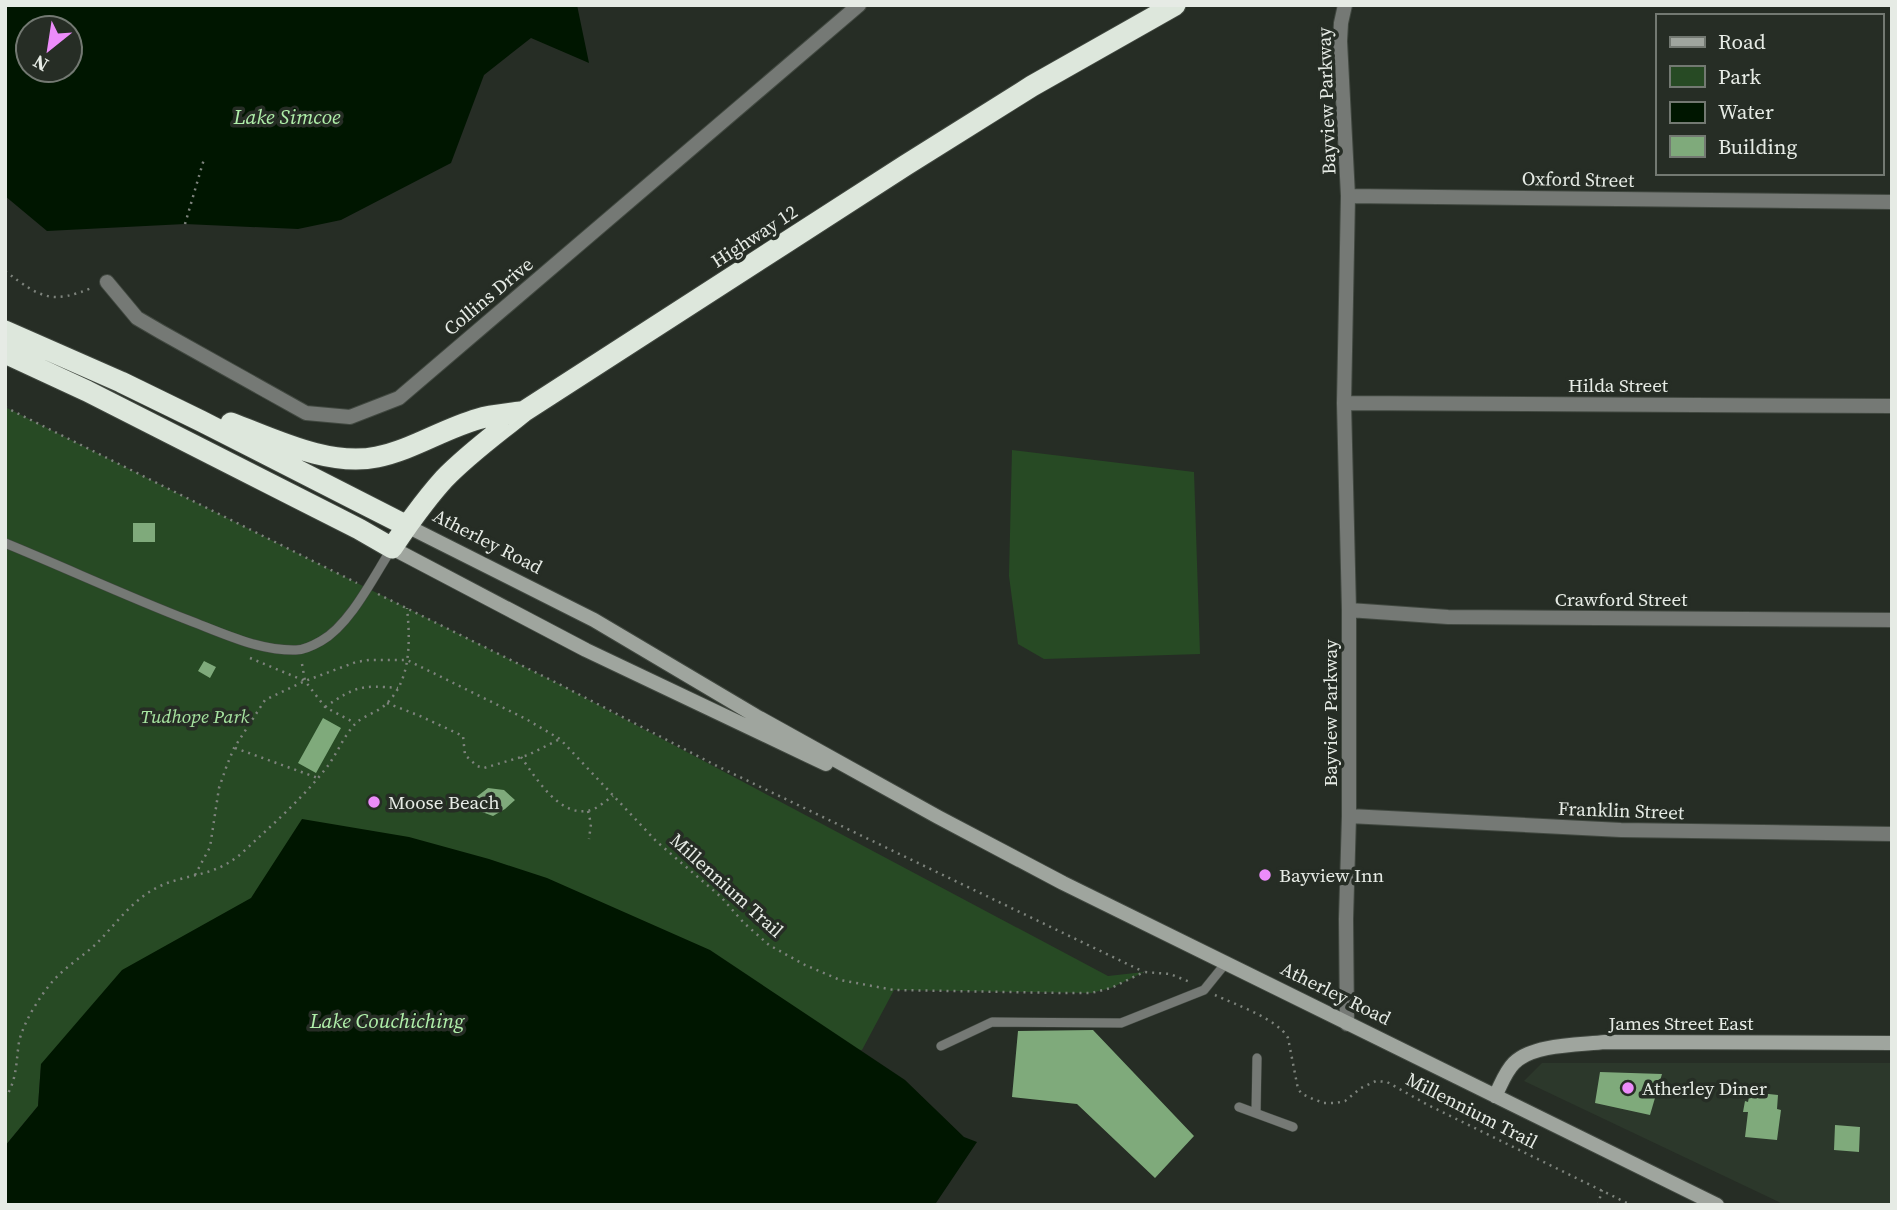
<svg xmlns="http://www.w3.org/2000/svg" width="1897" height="1210" viewBox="0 0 1897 1210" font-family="'Source Serif 4',serif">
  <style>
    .built { fill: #2c382b }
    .green { fill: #274a24 }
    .water { fill: #001600; fill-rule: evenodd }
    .building { fill: #7faa7b }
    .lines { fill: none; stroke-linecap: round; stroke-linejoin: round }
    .lane-casing { stroke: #414840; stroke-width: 10 }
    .street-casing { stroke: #414840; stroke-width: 16 }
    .secondary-casing { stroke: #414840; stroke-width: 16 }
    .highway-casing { stroke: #414840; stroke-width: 23 }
    .path { stroke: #7d837c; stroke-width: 2.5; stroke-dasharray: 2 5; stroke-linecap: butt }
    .lane { stroke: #757975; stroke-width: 9 }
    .street { stroke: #757975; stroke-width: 14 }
    .secondary { stroke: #9fa59e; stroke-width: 14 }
    .highway { stroke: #dde7dc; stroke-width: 21 }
    .poi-dot { fill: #ec8cfa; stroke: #262d25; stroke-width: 2.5 }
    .labels { text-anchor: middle; stroke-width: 7; stroke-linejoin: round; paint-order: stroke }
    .street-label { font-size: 19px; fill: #e6ebe5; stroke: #262d25 }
    .park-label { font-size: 19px; font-style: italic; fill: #a7e5a1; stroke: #262d25 }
    .poi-label { font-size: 19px; fill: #e6ebe5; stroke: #262d25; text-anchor: start }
    .water-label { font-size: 21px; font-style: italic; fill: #b0efaa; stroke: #262d25 }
  </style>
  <rect width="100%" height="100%" fill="#262d25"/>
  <path class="built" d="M1542,1063H1892V1205H1785L1524,1081Z"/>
  <path class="green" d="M5,407L559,684L1108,976L1144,972L1111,988L1091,993L894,990L862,1050L466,1012L41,1064L38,1106L5,1146Z
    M1012,450L1194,472L1200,654L1044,659L1018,644L1009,576Z"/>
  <path class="water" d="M5,5H577L589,63L531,38L484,75L451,163L341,220L298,229L185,224L47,231L5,196ZM28,28H70V70H28Z
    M302,819L409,837L489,859L547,878L710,950L905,1080L964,1137L977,1142L936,1203L938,1205H5V1146L38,1106L41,1064L122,970L251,898Z"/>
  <path class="building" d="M133,523H155V542H133Z
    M204,661L216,667L210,678L198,671Z
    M323,718L341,728L316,773L298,763Z
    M488,788L504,790L515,800L505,809L493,816L482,812L475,798Z
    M1093,1030L1194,1136L1155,1178L1077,1104L1012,1097L1018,1031Z
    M1600,1072L1662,1074L1650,1115L1595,1103Z
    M1750,1092L1778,1095L1777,1109L1781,1110L1777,1140L1745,1137L1748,1112H1743L1745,1101L1748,1102Z
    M1835,1125L1860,1127L1859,1152L1834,1150Z"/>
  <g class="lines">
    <g class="lane-casing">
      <path id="lane" d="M5,543C66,568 126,596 188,620C222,633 259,651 296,650C304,650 314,645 321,641C350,625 374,576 392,548
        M941,1046L992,1022L1121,1023L1204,990L1225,964
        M1239,1107L1293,1127
        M1256,1113L1257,1058"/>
    </g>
    <g class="street-casing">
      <path id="street" d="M1345,5L1341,23L1340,41L1348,196L1344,403L1349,610V816L1346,919L1347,1024
        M1348,196L1892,202
        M107,282L137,318L161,332L306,413L350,417L399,398L859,5
        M1344,403L1892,406
        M1349,610L1448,617L1892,620
        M1349,816L1621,830L1892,834"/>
    </g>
    <g class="secondary-casing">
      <path id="secondary" d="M407,526L594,620L756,716L938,817L1063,883L1717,1205
        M392,548L586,650L826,764
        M1495,1096C1501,1085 1505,1072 1514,1063C1533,1044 1579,1045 1605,1042L1892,1043"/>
    </g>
    <g class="highway-casing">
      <path id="highway" d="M5,331L121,382L201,421L407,526
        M5,353L87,391L359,529L392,548C408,524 425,500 444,479C468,454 496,434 523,412L906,165L1032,86L1175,5
        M231,423C274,439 329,467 377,457C412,450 443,429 478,419C491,415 507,414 521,412"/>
    </g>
    <path class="path" d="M185,224L204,159
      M5,271C41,298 51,305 94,287
      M5,407L357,583
      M378,594L559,684L715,765L1144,972
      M250,658L305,681
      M302,664L305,681L325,707L355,723
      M387,703L420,716L463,736L465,755L477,766L484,768L528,755L560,739
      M325,707C356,686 361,685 398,688
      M235,748L318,778
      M521,757C536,778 562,822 594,809C600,806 607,800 613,796
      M588,811L591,824L589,839
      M195,875L210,847L219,788L227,765L234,748L265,700L305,681L356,662L369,660H407L526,719L560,739L656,841L721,897L744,923L769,945L805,965L840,980L894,990L1065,993H1091L1111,988L1144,972L1170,974L1190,982
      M1215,995C1234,1004 1278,1019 1288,1038L1298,1089L1302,1094L1313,1099L1324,1103H1336L1345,1101L1361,1088L1376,1081L1387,1082L1428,1105L1631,1205
      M5,1098C17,1081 16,1062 19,1042C23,1023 40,996 52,982C65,967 82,957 96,944C116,924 132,900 158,887C180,876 207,876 228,863C239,857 248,847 257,839C281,817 306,794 327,767C337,754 344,735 356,723C365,715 379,712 387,703C412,679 410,638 407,608
      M1598,1205L1602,1190"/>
    <use href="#lane" class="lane"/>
    <use href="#street" class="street"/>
    <use href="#secondary" class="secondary"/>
    <use href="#highway" class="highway"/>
  </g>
  <g class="poi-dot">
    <circle cx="374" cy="802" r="7"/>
    <circle cx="1265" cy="875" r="7"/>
    <circle cx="1628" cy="1088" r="7"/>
  </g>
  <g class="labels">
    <g class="street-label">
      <text transform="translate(1326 101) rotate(-92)" y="7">Bayview Parkway</text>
      <text transform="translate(1578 179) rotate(1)" y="7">Oxford Street</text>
      <text transform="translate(754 236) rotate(-33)" y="7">Highway 12</text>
      <text transform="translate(488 296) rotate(-40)" y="7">Collins Drive</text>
      <text x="1618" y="392">Hilda Street</text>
      <text transform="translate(488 541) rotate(27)" y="7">Atherley Road</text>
      <text x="1621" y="606">Crawford Street</text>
      <text transform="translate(1330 713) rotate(-90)" y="7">Bayview Parkway</text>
      <text transform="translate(1621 810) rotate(2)" y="7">Franklin Street</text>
      <text transform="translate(727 885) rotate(42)" y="7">Millennium Trail</text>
      <text transform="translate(1336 993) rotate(26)" y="7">Atherley Road</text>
      <text x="1681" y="1030">James Street East</text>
      <text transform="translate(1472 1110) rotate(27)" y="7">Millennium Trail</text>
    </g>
    <g class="park-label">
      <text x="195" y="723">Tudhope Park</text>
    </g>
    <g class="poi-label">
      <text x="388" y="809">Moose Beach</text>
      <text x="1279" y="882">Bayview Inn</text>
      <text x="1642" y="1095">Atherley Diner</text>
    </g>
    <g class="water-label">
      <text x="287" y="124">Lake Simcoe</text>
      <text x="387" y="1028">Lake Couchiching</text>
    </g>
  </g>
  <rect width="1897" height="1210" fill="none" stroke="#e6ebe5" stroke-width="14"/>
  <rect x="1656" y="14" width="228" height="161" fill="#262d25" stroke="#737972" stroke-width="2"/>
  <rect x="1670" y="37" width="35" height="10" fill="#9fa59e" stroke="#737972" stroke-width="2"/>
  <text x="1718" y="49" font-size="21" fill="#e6ebe5">Road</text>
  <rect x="1670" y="66" width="35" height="21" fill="#274a24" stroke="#737972" stroke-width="2"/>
  <text x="1718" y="84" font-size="21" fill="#e6ebe5">Park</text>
  <rect x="1670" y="102" width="35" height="21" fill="#001600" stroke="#737972" stroke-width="2"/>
  <text x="1718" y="119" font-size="21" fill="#e6ebe5">Water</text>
  <rect x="1670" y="136" width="35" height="21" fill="#7faa7b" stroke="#737972" stroke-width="2"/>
  <text x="1718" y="154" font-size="21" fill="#e6ebe5">Building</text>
  <g transform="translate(49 49) rotate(210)"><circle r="33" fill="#262d25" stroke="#737972" stroke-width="2"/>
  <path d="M0-5L12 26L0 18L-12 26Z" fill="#ec8cfa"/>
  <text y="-10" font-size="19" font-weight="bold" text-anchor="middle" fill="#e6ebe5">N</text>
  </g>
</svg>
